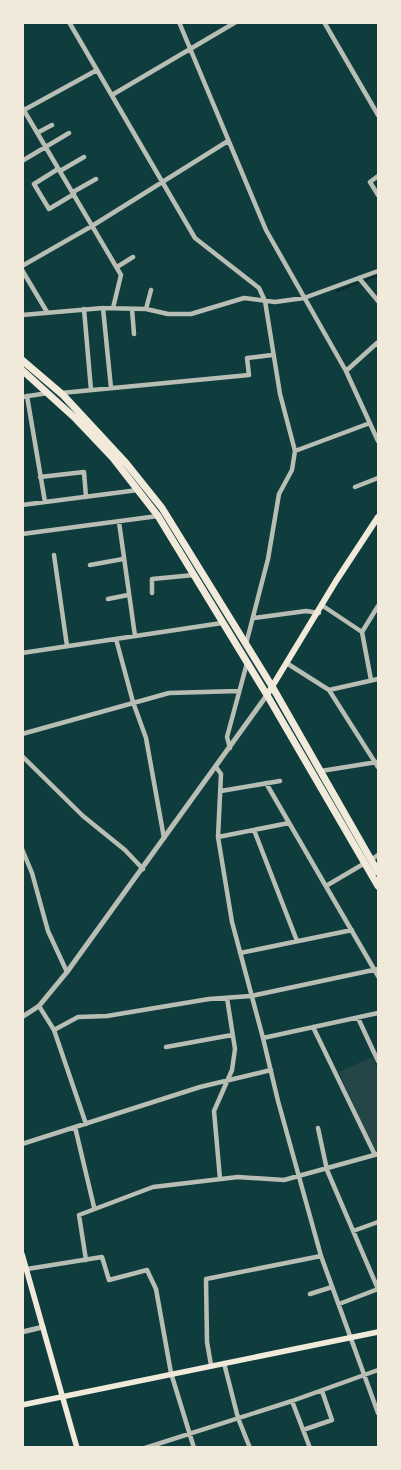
<svg xmlns="http://www.w3.org/2000/svg" width="401" height="1470" viewBox="0 0 401 1470" font-family="Merriweather,serif">
  <style>
    .green { fill: #244646 }
    .lines { fill: none; stroke-linecap: round; stroke-linejoin: round }
    .stream { stroke: #0a2a2b; stroke-width: 2 }
    .minor { stroke: #b8beb3; stroke-width: 4.5 }
    .tertiary { stroke: #b8beb3; stroke-width: 5 }
    .secondary { stroke: #f1e9da; stroke-width: 5.5 }
    .primary { stroke: #f1e9da; stroke-width: 6 }
    .trunk { stroke: #f1e9da; stroke-width: 7 }
  </style>
  <rect width="100%" height="100%" fill="#0f3d3e"/>
  <path class="green" d="M372,1057L378,1071L377,1152L374,1151L339,1072Z"/>
  <g class="lines">
    <path class="stream" d="M364,281L378,275
      M337,291L357,283"/>
    <path class="minor" d="M69,22L195,238L259,288L265,301L280,394L295,451L292,470L279,494L268,559L246,644
      M179,22L266,230L346,371L378,441
      M324,22L378,115
      M112,95L236,22
      M22,107L121,275L113,308
      M24,110L97,70
      M37,133L52,125
      M22,161L69,133
      M58,169L34,184L49,209L74,194
      M60,171L84,157
      M378,176L370,182L378,195
      M73,192L96,179
      M22,266L92,226L228,141
      M117,267L133,257
      M22,270L47,312
      M359,278L378,301
      M103,308L111,388
      M84,309L91,390
      M132,309L134,334
      M146,309L151,290
      M22,315L103,308L146,309L168,314H191L244,298L275,302L304,298L378,271
      M346,371L377,343L378,345
      M61,393L249,375L247,358L272,355
      M27,396L45,502
      M22,397L48,393
      M295,451L370,423
      M40,477L84,472L86,497
      M355,487L378,478
      M22,505L138,490
      M119,522L135,636
      M22,534L158,516
      M54,555L67,646
      M90,565L123,559
      M152,593V579L194,575
      M108,599L128,595
      M323,606L362,632
      M254,618L306,611L319,613
      M116,639L133,702L146,738L164,838
      M22,653L222,623
      M288,664L329,690L378,767
      M371,680L362,632L378,606
      M329,690L378,679
      M22,734L169,693L238,691
      M230,748L227,737L247,663
      M22,756L83,816L125,850L143,869
      M216,767L221,774L218,837L232,922L263,1038L278,1101L321,1256L378,1413
      M321,771L377,762
      M266,783L378,976
      M221,791L280,781
      M254,830L297,941
      M218,837L289,823
      M22,849L32,873L48,931L67,972
      M371,860L378,855
      M326,886L365,863
      M240,953L352,930
      M39,1006L54,1030L86,1124
      M358,1018L378,1061
      M313,1027L375,1155
      M54,1030L78,1017L107,1016L209,999L251,996L378,969
      M263,1038L378,1013
      M166,1047L232,1035
      M75,1127L94,1207
      M318,1128L327,1170L378,1289
      M22,1144L200,1087L271,1070
      M220,1179L214,1111L232,1070L235,1049L227,998
      M353,1231L378,1222
      M86,1260L79,1215L153,1187L238,1177L284,1180L378,1154
      M27,1269L102,1257L109,1280L147,1270L156,1289L171,1373L194,1448
      M310,1294L332,1287
      M339,1304L378,1289
      M224,1363L238,1418L250,1448
      M211,1365L207,1342L206,1279L321,1256
      M292,1401L310,1448
      M303,1430L332,1420L322,1391
      M145,1448L292,1401L378,1370"/>
    <path class="tertiary" d="M22,1017L39,1006L67,972L267,695
      M22,1332L43,1327"/>
    <path class="secondary" d="M22,1254L77,1448
      M22,1405L378,1332"/>
    <path class="primary" d="M267,695L336,581L378,517"/>
    <path class="trunk" d="M22,360L63,395L126,463L162,508L273,688L378,872
      M22,370L76,419L113,458L158,516L267,695L378,886"/>
  </g>
  <rect width="401" height="1470" fill="none" stroke="#f1e9da" stroke-width="48"/>
</svg>
